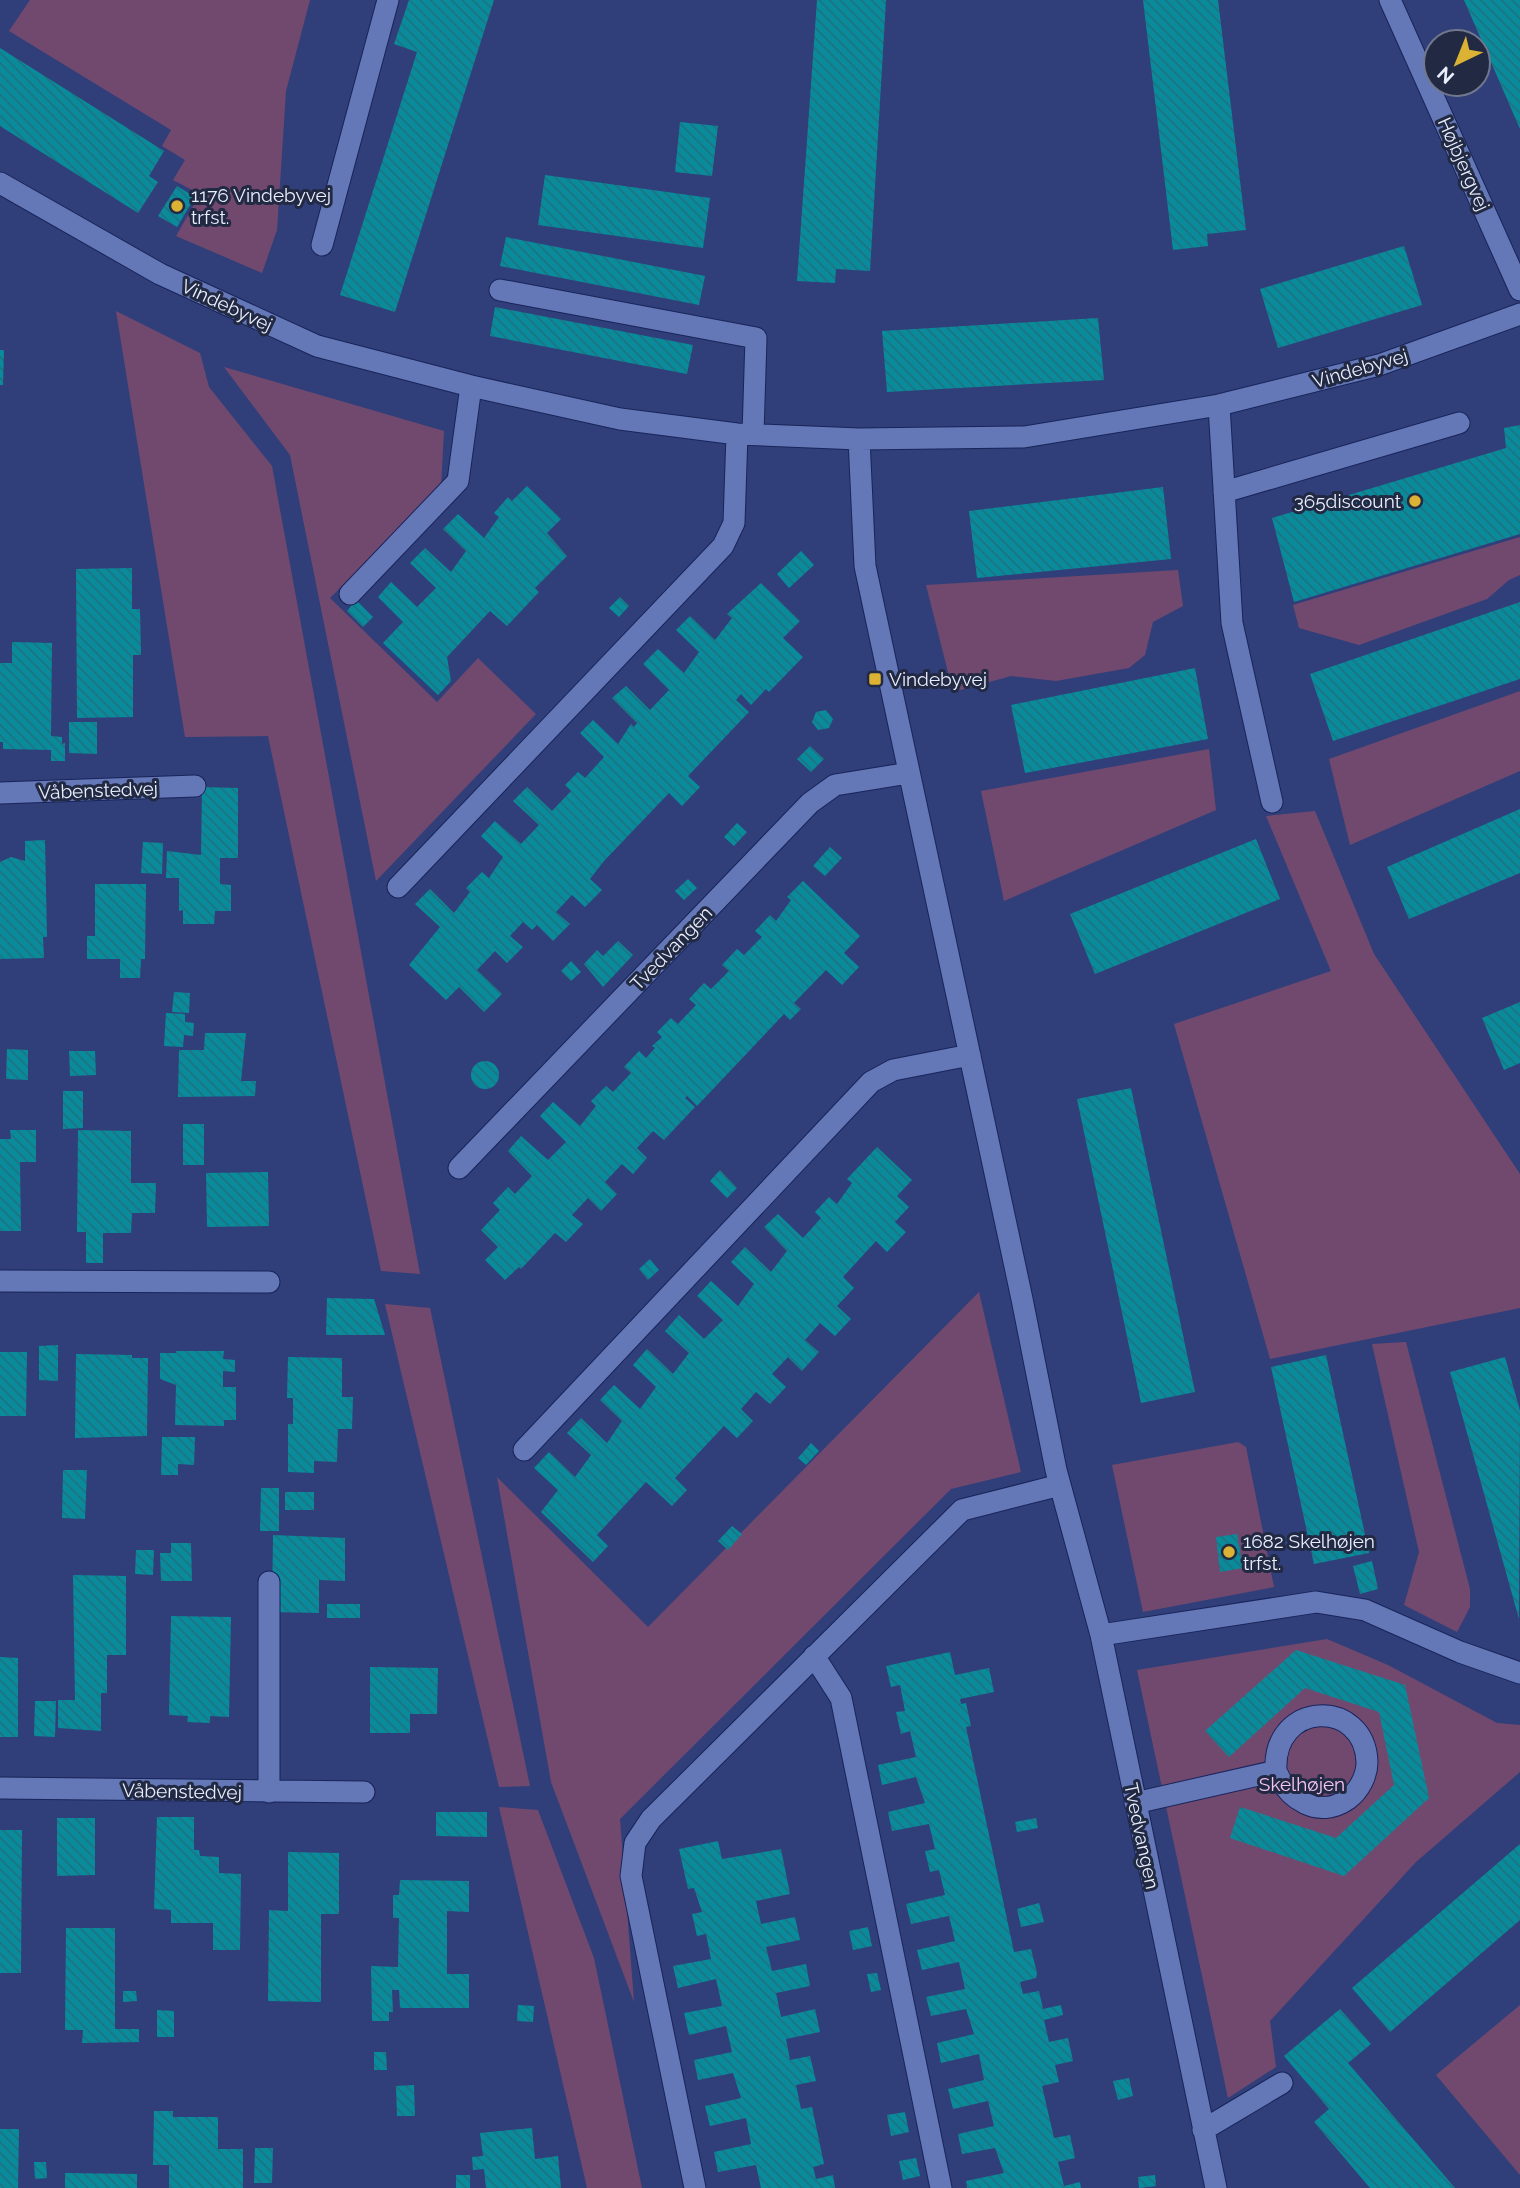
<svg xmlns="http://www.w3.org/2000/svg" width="1520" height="2188" viewBox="0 0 1520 2188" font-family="Raleway,sans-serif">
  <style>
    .green { fill: #72496e }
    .building { fill: url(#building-back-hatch) }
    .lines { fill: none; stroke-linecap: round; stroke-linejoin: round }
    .minor-casing { stroke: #19245b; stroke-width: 23 }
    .minor { stroke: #6477b6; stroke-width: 21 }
    .poi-dot { fill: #dbb233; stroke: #212943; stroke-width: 2.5 }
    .labels { text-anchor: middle; stroke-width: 6; stroke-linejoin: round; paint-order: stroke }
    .street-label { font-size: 19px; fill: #e9eefd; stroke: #212943 }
    .poi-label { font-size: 19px; fill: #e9eefd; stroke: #212943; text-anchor: start }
    .park-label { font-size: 19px; fill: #f6c4f0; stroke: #212943 }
  </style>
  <defs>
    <pattern id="building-back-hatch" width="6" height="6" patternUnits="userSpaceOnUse" patternTransform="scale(1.75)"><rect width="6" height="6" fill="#098b9c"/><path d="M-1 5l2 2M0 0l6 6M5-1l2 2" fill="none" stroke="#1e7380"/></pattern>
  </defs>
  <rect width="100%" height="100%" fill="#303f79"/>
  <path class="green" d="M30,0H310L286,91L277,230L262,273L176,236L200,194L173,180L185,160L162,146L171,130L9,31Z
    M116,311L200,353L209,387L272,466L420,1274L381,1271L268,736L185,737Z
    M224,367L444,431L441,487L330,598L437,702L478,658L536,714L376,881L290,455Z
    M1520,537V575L1509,580L1487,599L1359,645L1299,628L1293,605Z
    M1178,570L1183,606L1153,622L1145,655L1129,668L1056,681L1011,676L953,692L926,585Z
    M1520,691V771L1350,845L1329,759Z
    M1209,749L1216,810L1004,901L981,791Z
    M1315,811L1374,954L1520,1174V1308L1270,1359L1174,1024L1331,971L1266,816Z
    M979,1292L1021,1472L951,1489L620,1819L634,2002L551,1782L497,1477L648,1627Z
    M385,1304L430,1308L530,1786L499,1787Z
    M1406,1342L1470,1589V1607L1457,1632L1404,1605L1419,1552L1372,1344Z
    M1238,1442L1246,1447L1274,1587L1143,1612L1112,1465Z
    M1327,1639L1388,1665L1497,1723L1520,1725V1772L1416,1862L1270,2021L1276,2067L1228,2098L1137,1670Z
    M499,1807L538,1810L594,1958L642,2188H587Z
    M1520,2005V2175L1436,2075Z"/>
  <path class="building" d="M409,0H494L395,312L340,295L417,52L394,44Z
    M817,0H886L870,271L836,269L835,283L797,281Z
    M1143,0H1218L1246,230L1207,234L1208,246L1173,250Z
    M1464,0H1520V129Z
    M0,48L164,151L149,176L158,182L138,213L0,126Z
    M680,122L718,126L712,176L675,172Z
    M545,175L710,198L703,248L538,225Z
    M177,186L195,197L177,227L158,216Z
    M506,237L705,276L699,305L500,266Z
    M1404,246L1422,305L1278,348L1260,289Z
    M495,307L693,345L687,374L490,336Z
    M1098,318L1104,380L887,392L882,331Z
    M0,350H4L3,385H0Z
    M1520,425V534L1294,602L1272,518L1506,448L1504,428Z
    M527,486L561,519L547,533L567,556L535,588L539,592L507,626L490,611L447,657L451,681L438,695L383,643L403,622L378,597L391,582L417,607L436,588L410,563L425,548L451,572L466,551L443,529L458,514L484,538L499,517L494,513L508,497L512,501Z
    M1163,487L1171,559L977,578L969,511Z
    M801,551L814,565L789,588L777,574Z
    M132,568V609H140L141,655H133V717L77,718L76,569Z
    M761,583L800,621L783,638L803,657L769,692L766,689L751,705L741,694L736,700L749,712L688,776L700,787L682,806L669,793L604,861L590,879L602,890L585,907L572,895L556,912L570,924L553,941L537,925L532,930L523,922L510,936L523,947L507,963L495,951L477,970L502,994L484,1012L459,987L446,1000L409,965L440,927L415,904L430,889L454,913L470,892L466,888L482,872L489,878L503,857L481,836L495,821L521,844L539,825L513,801L527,787L552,811L571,791L565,785L578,772L585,778L604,757L580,733L593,720L618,744L631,724L634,727L637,723L612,698L626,686L650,710L669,690L643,664L658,649L684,673L699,652L676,630L690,616L715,640L732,618L727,614Z
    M620,597L629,606L619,617L609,608Z
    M356,600L373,617L363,627L347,611Z
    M1520,602V679L1333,741L1310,674Z
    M12,642L52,643L51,736L62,737V744L65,743V761H51V750L3,749V742H0V663H12Z
    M1195,668L1208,739L1025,773L1011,705Z
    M826,710L833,719L829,728L818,730L812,722L816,712Z
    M69,722H97V754L69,753Z
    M810,746L824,759L811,772L797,759Z
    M202,787L238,788V858H220V884L231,885V911H215L214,924H183V910L179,911V878H166L167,851L201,855Z
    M1520,809V873L1409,919L1387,867Z
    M737,823L747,832L734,846L724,837Z
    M1256,839L1280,899L1095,974L1070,914Z
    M45,840L47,937H43L44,958L0,959V862L11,857L25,861V841Z
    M143,842L163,843L162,874L141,873Z
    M830,847L842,858L825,876L813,866Z
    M688,879L697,888L684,900L675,891Z
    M803,881L860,936L844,953L859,967L842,985L826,970L794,1003L801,1009L790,1020L784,1014L697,1106L687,1096L685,1098L695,1107L664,1140L653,1131L637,1148L647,1158L633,1174L622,1164L605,1182L617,1194L601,1211L588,1198L572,1215L583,1224L566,1242L555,1233L521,1269L519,1267L505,1280L485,1260L498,1247L481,1230L500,1210L493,1203L508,1187L515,1194L532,1176L508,1151L521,1136L548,1160L566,1142L540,1116L553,1102L580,1126L596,1106L591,1101L606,1086L613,1092L631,1073L624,1067L639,1051L646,1058L655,1048L652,1046L662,1037L657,1032L671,1018L678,1024L696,1005L689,999L704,983L711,989L729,971L722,965L737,949L744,955L762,937L755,931L770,915L776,921L791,900L787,897Z
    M95,884H146L145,959H141L140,978H120V959H87V936H95Z
    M618,941L633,955L603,987L584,964L597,950L603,956Z
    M571,961L581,972L571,981L561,971Z
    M174,992L190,993L189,1013L172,1012Z
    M1520,1002V1063L1504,1070L1482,1018Z
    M166,1013L185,1014V1022L194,1023L193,1036L184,1035L183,1047L164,1046Z
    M205,1033H246L241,1081H256L255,1096L178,1097L179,1050H204Z
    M7,1049L28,1050V1080L6,1079Z
    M69,1051H95L96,1075L70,1076Z
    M471 1075a14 14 0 1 1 28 0a14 14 0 1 1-28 0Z
    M1131,1088L1195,1392L1141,1403L1077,1099Z
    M63,1091H83V1128L63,1129Z
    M183,1124H204V1165H183Z
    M10,1130H36V1162H20L21,1231H0V1139H11Z
    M78,1130L131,1131V1183H156L155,1213H132L131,1233H103V1263H86V1232H77Z
    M877,1147L912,1180L897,1196L909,1207L895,1222L906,1232L887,1252L876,1241L843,1277L854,1288L837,1306L851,1319L835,1336L820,1323L805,1340L819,1352L802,1371L788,1357L772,1374L786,1387L770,1404L756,1392L741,1409L753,1421L737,1438L724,1426L675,1478L687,1490L672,1506L646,1482L597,1535L608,1546L593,1562L541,1512L558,1490L534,1468L549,1452L575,1477L591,1455L567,1433L581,1418L607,1443L622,1421L600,1400L614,1385L640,1409L656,1387L633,1365L647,1349L673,1374L689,1353L665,1331L679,1315L704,1339L723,1320L697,1296L711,1281L738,1306L754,1284L731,1262L745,1247L771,1272L787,1251L764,1227L778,1214L803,1238L821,1218L815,1212L829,1197L837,1204L852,1183L847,1179Z
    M720,1170L737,1188L727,1198L710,1181Z
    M268,1172L269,1226L207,1227L206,1173Z
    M650,1259L659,1270L648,1280L639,1269Z
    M327,1298L374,1299L385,1335H326Z
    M58,1345V1381L39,1380V1346Z
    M176,1351H224L223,1359L235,1360V1372L223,1371V1387H236V1420H224V1426L175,1425L176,1385L160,1379V1353H176Z
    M0,1352H27L26,1416H0Z
    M76,1354L132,1355V1358H148L147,1436L75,1438Z
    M1326,1355L1369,1553L1314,1564L1271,1367Z
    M288,1357L342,1358V1397H353L352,1429H338L337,1462L314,1461V1473L288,1472V1424H293V1398H287Z
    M1505,1357L1520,1411L1519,1619L1450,1372Z
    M162,1437H195L194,1465L178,1464V1475H161Z
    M811,1443L819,1451L806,1465L798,1458Z
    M63,1470H87L85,1519L62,1518Z
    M261,1488H279V1531H260Z
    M285,1492H314V1510H285Z
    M732,1526L742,1534L728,1550L718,1541Z
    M1237,1534L1243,1568L1220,1572L1216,1537Z
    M273,1535L345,1538V1581L319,1580V1613L272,1612Z
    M171,1543H191L192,1581H161L160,1553H171Z
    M136,1550H154L153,1575L135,1574Z
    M1372,1561L1378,1589L1360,1594L1353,1566Z
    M73,1575L126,1576V1655H107V1693H101V1731L58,1728V1700H75Z
    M327,1604H360V1618H327Z
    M171,1616L231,1617L229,1717L210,1716V1723L187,1722L188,1716L169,1715Z
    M1296,1650L1405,1685L1429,1798L1344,1876L1230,1838L1240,1807L1336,1838L1394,1785L1379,1712L1305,1688L1229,1757L1205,1731Z
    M950,1652L955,1675L989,1668L994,1692L960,1699L961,1704L966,1703L971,1726L966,1727L1014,1952L1031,1949L1037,1973L1036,1978L1020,1982L1023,1994L1039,1991L1043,2009L1061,2005L1063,2015L1044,2020L1049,2042L1068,2038L1073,2061L1055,2065L1059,2082L1042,2086L1054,2138L1070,2135L1075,2158L1058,2162L1064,2186L1080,2182L1081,2188H967L966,2181L1004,2173L995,2148L962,2154L958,2134L994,2126L988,2101L953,2109L948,2089L984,2080L979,2054L941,2063L937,2043L974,2034L966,2009L931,2016L926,1997L965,1989L959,1962L922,1970L917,1950L955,1941L949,1916L911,1924L906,1904L945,1895L939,1870L930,1872L925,1851L935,1849L929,1824L892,1831L888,1812L925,1803L916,1777L882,1785L878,1765L916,1757L910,1731L901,1734L896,1712L905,1711L900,1685L891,1687L886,1666Z
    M0,1657L18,1658V1737H0Z
    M370,1667L438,1668L437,1714H410V1733H370Z
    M35,1701H56L55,1737L34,1736Z
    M436,1812H487V1837L436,1836Z
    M157,1817H194V1850H199L200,1856L219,1857V1873L241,1874L240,1950H213V1923H171V1910L154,1909Z
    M57,1818H95V1875L57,1876Z
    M1036,1818L1038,1828L1017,1832L1015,1822Z
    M0,1830H22L21,1973H0Z
    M718,1841L722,1859L781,1849L790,1894L756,1901L761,1924L795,1917L800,1940L766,1947L772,1971L806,1964L810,1986L776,1993L781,2017L815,2009L820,2032L786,2039L790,2060L810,2056L816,2081L796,2085L801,2109L812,2107L824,2164L813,2167L816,2179L833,2175L835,2188H761L756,2165L718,2172L714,2152L751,2144L746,2118L710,2126L705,2106L741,2098L733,2073L698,2080L694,2060L732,2052L726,2026L689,2035L684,2013L722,2006L716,1979L678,1988L673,1966L711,1959L706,1934L697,1936L692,1914L702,1912L694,1888L688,1889L679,1849Z
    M1520,1844V1920L1390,2032L1352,1988Z
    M288,1852L339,1853V1914H321V2002L268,2001L269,1910L288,1911Z
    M400,1880L469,1881V1912L447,1911V1974H469V2008H400L399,1990H392L393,2012H389V2021H372L371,1966L398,1967L399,1918H393V1895H399Z
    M1039,1903L1044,1922L1021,1927L1017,1909Z
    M868,1927L872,1946L853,1950L849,1931Z
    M66,1928H115V2029H139V2042L82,2043L83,2030H65Z
    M877,1973L881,1990L871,1992L867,1974Z
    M123,1991H136L137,2001L123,2002Z
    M518,2005L534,2006L533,2022L517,2021Z
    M1340,2009L1371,2044L1348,2063L1455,2188H1370L1314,2122L1329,2109L1284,2056Z
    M157,2010L174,2011V2037H157Z
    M374,2052H386L387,2070H374Z
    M1129,2078L1133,2096L1118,2100L1113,2081Z
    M414,2085L415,2116H397L396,2086Z
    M154,2111H173V2117H218V2149H243V2188H169V2165H153Z
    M905,2112L909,2132L891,2136L887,2115Z
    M532,2128L535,2159L558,2156L561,2188H486L484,2169L473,2170L472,2157L483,2156L480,2133Z
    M0,2129H19L18,2188H0Z
    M255,2148H273L272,2183H254Z
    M916,2158L920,2176L903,2180L899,2161Z
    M34,2162H46L47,2178L35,2179Z
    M65,2173L137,2174V2188H65Z
    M456,2175H470V2188H456Z
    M1155,2175L1156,2186L1139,2188L1138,2177Z"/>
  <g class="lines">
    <g class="minor-casing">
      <path id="minor" d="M1390,0L1520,290
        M0,183L160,274L317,346L471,386L620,419L737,434L859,439L1024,437L1219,405L1379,365L1520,314
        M322,245L388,0
        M500,290L756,338L753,434
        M1219,405L1232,623L1272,802
        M859,439L865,566L1022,1299L1056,1470L1101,1635L1216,2188
        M1224,492L1459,423
        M350,594L458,481L471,386
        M0,793L195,786
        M398,887L723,546L734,523L737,434
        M459,1168L810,803L835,785L909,773
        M0,1281L269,1282
        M524,1450L871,1082L893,1070L970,1055
        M1101,1635L1316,1602L1365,1610L1460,1652L1520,1673
        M814,1656L841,1698L941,2188
        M0,1788L364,1792
        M269,1792V1582
        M1135,1803L1276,1771C1288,1799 1318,1820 1348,1799C1359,1791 1367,1776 1367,1762C1365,1698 1272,1700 1276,1771
        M1203,2130L1282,2083
        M695,2188L631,1876L635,1843L651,1819L962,1510L1060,1485"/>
    </g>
    <use href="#minor" class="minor"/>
  </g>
  <g class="poi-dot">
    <circle cx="177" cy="206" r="7"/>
    <circle cx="1415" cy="501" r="7"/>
    <rect x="868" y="672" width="14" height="14" rx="3.5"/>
    <circle cx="1229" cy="1552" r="7"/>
  </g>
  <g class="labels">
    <g class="street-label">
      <text transform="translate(1464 164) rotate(66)" y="7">Højbjergvej</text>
      <text transform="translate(227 305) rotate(25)" y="7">Vindebyvej</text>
      <text transform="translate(1360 368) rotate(-16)" y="7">Vindebyvej</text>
      <text transform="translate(98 790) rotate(-2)" y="7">Våbenstedvej</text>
      <text transform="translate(671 948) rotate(-46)" y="7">Tvedvangen</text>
      <text transform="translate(182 1791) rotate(1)" y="7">Våbenstedvej</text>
      <text transform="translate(1142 1836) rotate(78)" y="7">Tvedvangen</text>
    </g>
    <g class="poi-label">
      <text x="191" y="202">1176 Vindebyvej<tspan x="191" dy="22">trfst.</tspan></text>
      <text x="1401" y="508" text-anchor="end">365discount</text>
      <text x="889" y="686">Vindebyvej</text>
      <text x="1243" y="1548">1682 Skelhøjen<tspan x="1243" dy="22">trfst.</tspan></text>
    </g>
    <g class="park-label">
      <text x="1302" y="1791">Skelhøjen</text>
    </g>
  </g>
  <g transform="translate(1457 63) rotate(223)"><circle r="33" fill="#212943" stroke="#71788d" stroke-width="2"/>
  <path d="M0-5L12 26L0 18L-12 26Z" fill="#dbb233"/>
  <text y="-10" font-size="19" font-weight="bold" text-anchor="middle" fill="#e9eefd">N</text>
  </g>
</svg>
